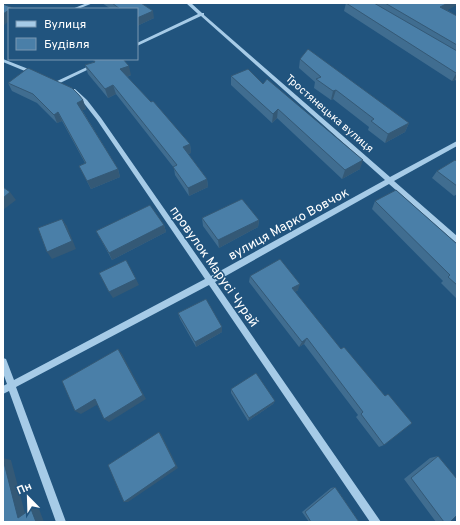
<svg xmlns="http://www.w3.org/2000/svg" width="460" height="525" viewBox="0 0 460 525" font-family="Overpass,sans-serif">
  <style>
    .lines { fill: none; stroke-linecap: round; stroke-linejoin: round }
    .minor { fill: #a6cbe7; fill-rule: evenodd }
    .wall { fill: #406d90 }
    .shaded-wall { fill: #345976 }
    .building { fill: #4a7fa8; stroke: #345976 }
    .labels { text-anchor: middle; stroke-width: 3; stroke-linejoin: round; paint-order: stroke }
    .far-street-label { font-size: 11px; fill: #fff; stroke: #21547e }
    .street-label { font-size: 13px; fill: #fff; stroke: #21547e }
  </style>
  <rect width="100%" height="100%" fill="#21547e"/>
  <g class="lines">
    <path class="minor" d="M87,3H93L78,9H72Z
      M186,3H191L202,13H204V15L390,177L457,141V146L394,181L457,236V243L455,242L389,184L215,282L381,522H370L209,285L16,387L66,522H56L9,391L3,394V386L7,384L3,373V358L6,359L14,380L205,279L97,120L83,102L71,91V89H75L87,100L101,118L211,276L385,180L201,16L137,46V43L198,14Z
      M3,59L36,72L37,73L36,74H32L3,62Z
      M104,59H110L60,83L58,84L55,82Z"/>
  </g>
  <path class="wall" d="M102,3H141L154,18L137,26V9H111Z
    M346,3H457L447,10L457,16V81L455,80L452,81L344,11Z
    M93,59L131,75L127,77L190,144L191,153L188,154L207,179L208,187L189,196L175,175L174,168L116,94L108,98L88,74L85,65L94,62Z
    M300,59L409,123L405,132L385,143L368,130L369,127L333,99L331,100L314,88L315,82L299,68Z
    M231,76L263,84L360,169L342,179L277,118L272,123L231,85Z
    M8,83L83,100L86,109L82,110L118,169L120,177L91,189L79,166L85,163L62,121L57,123L37,103L12,91Z
    M457,162V194L454,196L432,178L437,171Z
    M375,201L457,244V299L441,283L443,281L372,209Z
    M202,218L259,220L258,227L219,248L203,226Z
    M164,225L166,232L112,260L100,238L96,231Z
    M250,276L298,290L295,292L384,445L379,447L356,417L358,415L304,344L299,347L249,282Z
    M178,313L222,332L196,347L180,319Z
    M231,389L275,401L273,404L248,421L231,393Z
    M438,456L450,522H436L404,479L430,458Z
    M335,487L359,522H309L302,512L331,488Z"/>
  <path class="shaded-wall" d="M448,3H457V5L437,16L440,7Z
    M9,10V21L3,26V14Z
    M153,11L154,18L137,26V18Z
    M129,66L131,75L123,78L120,69Z
    M457,72V75L455,80L452,81Z
    M113,85L116,94L108,98L105,89Z
    M336,90L333,99L331,100L333,91Z
    M83,100L86,109L81,111L77,103Z
    M278,109L277,118L272,123L273,114Z
    M58,112L62,121L57,123L54,115Z
    M409,123L405,132L385,143L388,134Z
    M190,144L191,153L184,155L183,147Z
    M363,160L360,169L342,179L345,170Z
    M118,169L120,177L91,189L87,181Z
    M207,179L208,187L189,196L188,188Z
    M10,192L16,200L3,210V198Z
    M62,219L67,226L76,249L52,259L47,252Z
    M259,220L258,227L219,248L218,240Z
    M164,225L166,232L112,260L109,253Z
    M136,279L139,285L113,298L109,292Z
    M300,284L298,290L290,295L292,288Z
    M222,327V332L196,347L195,342Z
    M307,338L304,344L299,347L302,342Z
    M118,349L122,354L146,399L109,422L104,419Z
    M95,399L100,403L81,414L75,411Z
    M275,401L273,404L248,421L249,418Z
    M159,432L161,434L178,468L128,502H124Z
    M3,458L11,460L26,517L18,518Z
    M31,509H39L44,522H36Z"/>
  <path class="building" d="M112,3H141L153,11L137,18V9H120Z
    M346,3H374L457,51V72L456,73Z
    M385,3H448L440,7L457,16V45Z
    M3,4L13,8L11,9H9V10L3,14Z
    M308,49L409,123L388,134L371,121L374,119L336,90L333,91L316,79L321,77L300,59Z
    M93,59H123L129,66L120,69L151,102L153,101L190,144L183,147L207,179L188,188L173,167L177,165L113,85L105,89L85,65L95,62Z
    M28,68L72,88L79,95L83,100L77,103L118,169L87,181L79,166L86,163L58,112L54,115L33,94L8,83Z
    M248,69L263,84L267,79L363,160L345,170L278,109L273,114L231,76Z
    M455,160L457,162V186L437,171Z
    M3,187L10,192L3,198Z
    M396,190L457,244V285L448,277L450,275L375,201Z
    M242,199L259,220L218,240L202,218Z
    M150,205L164,225L109,253L96,231Z
    M62,219L72,241L47,252L38,228Z
    M280,259L300,284L292,288L341,349L344,347L385,396L388,394L412,423L384,445L361,414L363,412L307,338L302,342L250,276Z
    M126,260L136,279L109,292L99,273Z
    M206,299L222,327L195,342L178,313Z
    M118,349L143,395L104,419L95,399L75,411L62,381Z
    M256,373L275,401L249,418L231,389Z
    M159,432L176,466L124,502L108,465Z
    M438,456L457,479V515L450,522H444L411,478Z
    M3,459L18,518L31,509L36,522H3Z
    M335,487L359,522H311L305,512Z"/>
  <g class="labels">
    <g class="far-street-label">
      <text transform="translate(330 113) rotate(41)" y="4">Тростянецька вулиця</text>
    </g>
    <g class="street-label">
      <text transform="translate(288 223) rotate(-29)" y="5">вулиця Марко Вовчок</text>
      <text transform="translate(215 266) rotate(55)" y="5">провулок Марусі Чурай</text>
    </g>
  </g>
  <rect width="460" height="525" fill="none" stroke="#ffffff" stroke-width="8"/>
  <rect x="8" y="8" width="130" height="52" fill="#21547e" stroke="#7a98b2"/>
  <rect x="16" y="21" width="20" height="6" fill="#a6cbe7" stroke="#7a98b2"/>
  <text x="44" y="28" font-size="12" fill="#ffffff">Вулиця</text>
  <rect x="16" y="38" width="20" height="12" fill="#4a7fa8" stroke="#7a98b2"/>
  <text x="44" y="48" font-size="12" fill="#ffffff">Будівля</text>
  <g transform="translate(28 497) rotate(337)" stroke="#21547e" stroke-width="3" paint-order="stroke">
  <path d="M0-3L7 15L0 10L-7 15Z" fill="#ffffff"/>
  <text y="-6" font-size="11" font-weight="bold" text-anchor="middle" fill="#ffffff">Пн</text>
  </g>
</svg>
